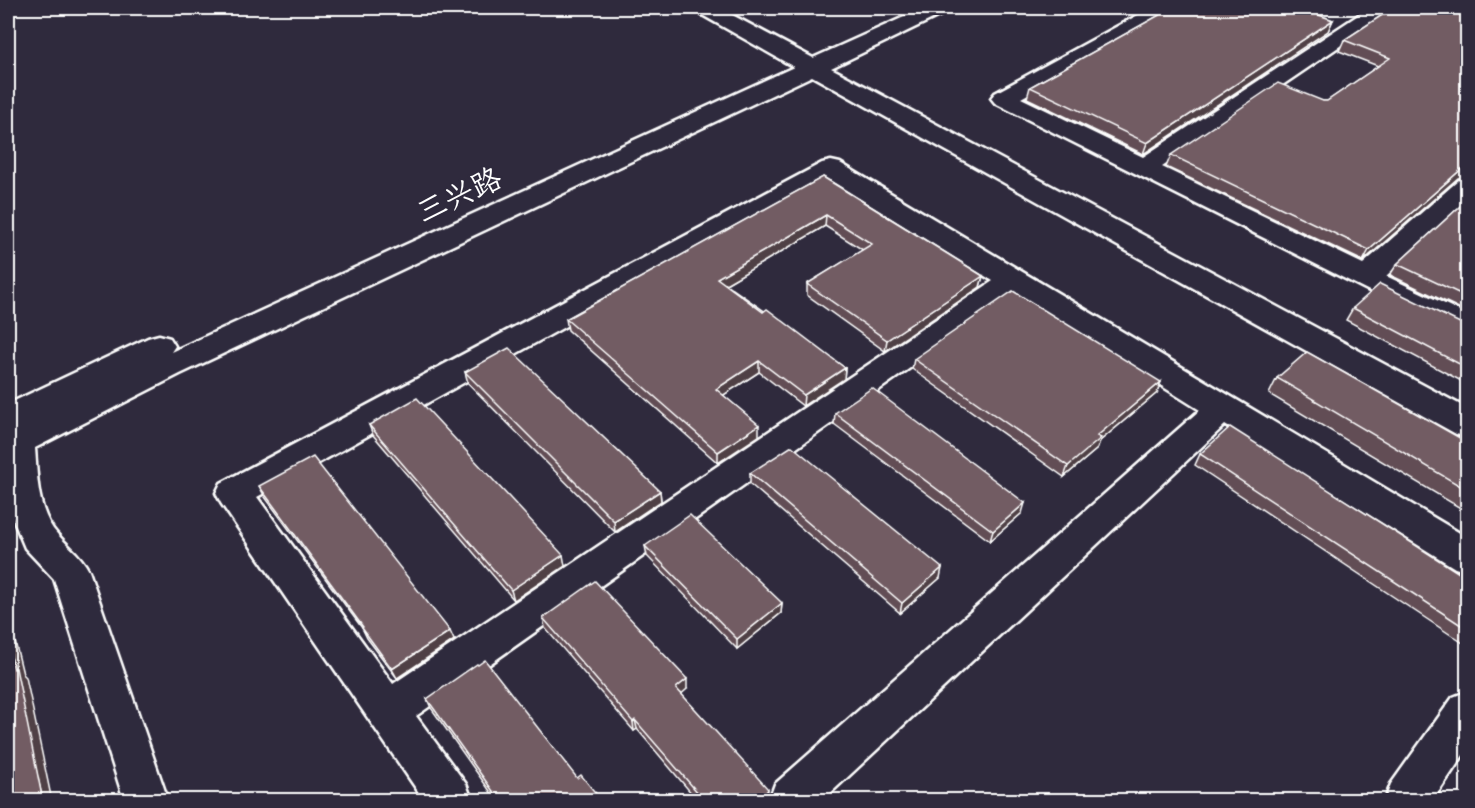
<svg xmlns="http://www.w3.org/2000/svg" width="1475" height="808" viewBox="0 0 1475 808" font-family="Caveat,'LXGW WenKai TC',sans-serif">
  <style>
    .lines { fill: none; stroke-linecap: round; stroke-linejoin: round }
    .minor-casing { stroke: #fff; stroke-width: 5 }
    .minor { fill: #2f2a3d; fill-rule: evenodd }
    .wall { fill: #624e55; stroke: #fff; stroke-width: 1.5 }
    .shaded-wall { fill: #504045; stroke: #fff; stroke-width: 1.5 }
    .building { fill: #725b63; stroke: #fff; stroke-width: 1.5 }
    .labels { text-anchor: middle; stroke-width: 4.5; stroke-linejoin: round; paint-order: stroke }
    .street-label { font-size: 30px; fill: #fff; stroke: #2f2a3d }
  </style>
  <rect width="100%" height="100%" fill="#2f2a3d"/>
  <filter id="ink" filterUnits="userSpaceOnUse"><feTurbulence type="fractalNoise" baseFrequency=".0167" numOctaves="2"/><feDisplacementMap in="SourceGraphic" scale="12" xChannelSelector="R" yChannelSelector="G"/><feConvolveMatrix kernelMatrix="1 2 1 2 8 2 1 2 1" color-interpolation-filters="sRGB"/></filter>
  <g filter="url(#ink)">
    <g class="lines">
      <g class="minor-casing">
        <path id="minor" d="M694,8H719L813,58L924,8H950L947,12L831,68L1468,409V437L1456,434L812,76L180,374L35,448C37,474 37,506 53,529C64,544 80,553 89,571L168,800H124L54,579L25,548L8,507V431L11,429L8,430V404L148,338L159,335L170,338L175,346L171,352L794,67L697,12Z
          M1151,8H1177L1173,12L1021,98L1143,157L1369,8H1393L1390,12L1162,167L1363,264L1459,180L1468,178V201L1386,276L1468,315V338L1457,335L995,103L991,98L995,93Z
          M831,161L840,163L1468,538V572L1455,568L1225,425L823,800H769L775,784L1200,410L1015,294L416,716L466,784L472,800H424L221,503L216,493L221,483L822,163ZM830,180L993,281L393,684L257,497Z
          M1468,691V748L1433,800H1385L1391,784L1453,697Z"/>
      </g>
      <use href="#minor" class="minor"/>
    </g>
    <path class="wall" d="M1172,8H1303H1302L1333,20L1328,31L1143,154L1027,98L1030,87Z
      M1393,8L1458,178L1363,261L1166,167L1171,155L1323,101H1327L1378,66L1339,51L1344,40Z
      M823,177L983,276L980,287L885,351L807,295V284L863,250L825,226L726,284L845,368L844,379L803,406L759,372L723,395L759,436L718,463L568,330L566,319Z
      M1467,200V312L1390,275L1397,264Z
      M1353,308L1467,326V384L1346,320Z
      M914,359L1157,393L1100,441L1097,449L1064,477L912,369Z
      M465,372L660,491L661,501L615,532L468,383Z
      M1277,378L1467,442V512L1269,394Z
      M835,413L1022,513L990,541L834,424Z
      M369,425L565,566L514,600L373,435Z
      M1200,454L1467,578V643L1466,645L1195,465Z
      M750,473L940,578L900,613L750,484Z
      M259,486L454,640L397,678L367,638L362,628L265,497Z
      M645,546L782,603L781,613L737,649L647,556Z
      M543,618L687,689L681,694L767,800L698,801L637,729L634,731L545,628Z
      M427,699L577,778L602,801H497L431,708Z"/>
    <path class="shaded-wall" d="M1333,20L1328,31L1143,154L1147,143Z
      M1467,166V177L1458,178L1363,261L1369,250L1464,167Z
      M826,215L825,226L717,289V278Z
      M983,276L980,287L885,351L887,340Z
      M759,361V372L716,400V389Z
      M845,368L844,379L803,406L804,395Z
      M1161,382L1157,393L1100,441L1097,449L1064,477L1068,466L1097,436Z
      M759,425V436L718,463V452Z
      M660,491L661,501L615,532L614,521Z
      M1025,503L1022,513L990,541L993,531Z
      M563,555L565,566L514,600L511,590Z
      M942,568L940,578L900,613L902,603Z
      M782,603L781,613L737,649V639Z
      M8,615L10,621L23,674L26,677L52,801H43L8,643Z
      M450,631L454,640L397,678L392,669Z
      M687,679V689L677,698L676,688Z
      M635,720L637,729L634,731L633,722Z
      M768,789L767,800L757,801Z"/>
    <path class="building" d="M1172,8H1299L1333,20L1147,143L1030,87Z
      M1393,8H1467V166L1464,167L1369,250L1171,155L1278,83L1323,101H1327L1390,58L1344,40Z
      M823,177L983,276L887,340L807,284L872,244L826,215L717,278L763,312L767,309L845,368L804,395L759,361L716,389L759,425L718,452L566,319Z
      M1467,200V297L1397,264Z
      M1380,284L1464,325L1467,326V368L1353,308Z
      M1013,291L1161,382L1097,436L1101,438L1068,466L914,359Z
      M509,348L660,491L614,521L465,372Z
      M1307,352L1467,442V490L1277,378Z
      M872,388L1025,503L993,531L835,413Z
      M417,398L563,555L511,590L369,425Z
      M1230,427L1467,578V629L1200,454Z
      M792,446L942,568L902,603L750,473Z
      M313,457L450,631L392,669L362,628L363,627L259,486Z
      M690,515L782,603L737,639L645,546Z
      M595,581L687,679L676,688L768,789L767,791L757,801H705L635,720L633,722L543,618Z
      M8,643L14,669L16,668L43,801H8Z
      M485,660L577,778L581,775L602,801H500L427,699L477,664L478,665Z"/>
  </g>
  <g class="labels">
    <g class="street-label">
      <text transform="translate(459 195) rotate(-25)" y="10">三兴路</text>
    </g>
  </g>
  <rect width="1475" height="808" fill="none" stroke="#2f2a3d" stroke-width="30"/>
  <rect x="15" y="15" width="1445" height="778" fill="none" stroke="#fff" stroke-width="2" filter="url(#ink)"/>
</svg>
